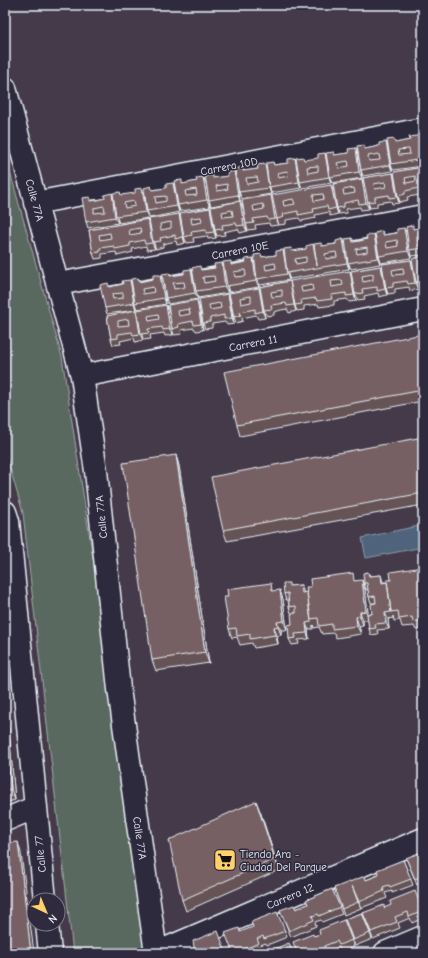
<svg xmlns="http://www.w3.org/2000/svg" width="428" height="958" viewBox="0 0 428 958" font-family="'Comic Neue',sans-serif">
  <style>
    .green { fill: #5a695f; stroke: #a1adac }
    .water { fill: #4f637b; stroke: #8c9cad }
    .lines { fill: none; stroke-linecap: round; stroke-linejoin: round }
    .minor-casing { stroke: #e8f1f8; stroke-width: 25 }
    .minor { stroke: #2f2a3d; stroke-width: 22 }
    .wall { fill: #665356; stroke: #e8f1f8 }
    .shaded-wall { fill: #534446; stroke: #e8f1f8 }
    .building { fill: #776164; stroke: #e8f1f8; fill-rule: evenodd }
    .labels { text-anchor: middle; stroke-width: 3; stroke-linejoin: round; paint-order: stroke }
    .street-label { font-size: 11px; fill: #e8f1f8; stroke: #2f2a3d }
    .poi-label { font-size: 11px; fill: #e8f1f8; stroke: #2f2a3d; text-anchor: start }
  </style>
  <rect width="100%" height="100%" fill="#453a49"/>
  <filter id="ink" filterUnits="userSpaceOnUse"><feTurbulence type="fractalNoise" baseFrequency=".025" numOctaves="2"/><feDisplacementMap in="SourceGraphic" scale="8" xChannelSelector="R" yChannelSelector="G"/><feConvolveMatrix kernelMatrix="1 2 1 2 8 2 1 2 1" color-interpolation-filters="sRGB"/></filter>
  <g filter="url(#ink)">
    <path class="green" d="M5,154L62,357L93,558L149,953H73L23,513L5,451Z"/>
    <path class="water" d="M423,525V547L366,558L362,538Z"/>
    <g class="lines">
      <g class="minor-casing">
        <path id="minor" d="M5,88L82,376L96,471L119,689L156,953
          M35,203L423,129
          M58,284L423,216
          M82,376L423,309
          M5,512L8,521L45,900
          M5,820L36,807
          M47,924L50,953
          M156,953L423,839
          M385,953L423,937"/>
      </g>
      <use href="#minor" class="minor"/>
    </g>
    <path class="wall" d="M423,135V166L393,170L391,165L392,171L363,176L361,170L366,149L379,146L386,142L388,147L396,143L410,140Z
      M356,148L358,154L362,178L332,183L330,178L331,183L302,188L300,183L301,188L271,193L270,189L271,194L242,199L239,192L243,167L244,171L258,169L265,164L266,169L273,162L274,165L288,163L295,158L297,163L304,160L327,159L334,152L335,155L349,153Z
      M423,167V198H422L421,195L407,197L408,200L400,202L398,196L399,203L392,204L391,201L377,203V207L370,208L368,202L363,178L393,173L395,179L394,172Z
      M234,171L237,178L240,201L211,206L209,200L214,178L228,176Z
      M203,177L206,183L210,207L180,211L178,205L179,212L150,218L147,211L151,186L152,190L166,188L173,183L175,189L183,184L197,181Z
      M362,179L365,185L369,209L361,210L360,207L346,209L347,213L339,214L337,208L333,184Z
      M331,185L334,191L338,214L330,216L329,212L315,215L316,218L301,221L299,218L286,220V224L279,225L277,219L278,225L270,226L269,223L255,225L256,229L248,230L246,224L242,200H273Z
      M120,192L121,195L144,194L148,218L119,223L117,218L118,223L88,228L86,222L91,200L114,198Z
      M240,201L243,208L247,231L240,233L238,229L232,230L224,232L225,235L217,236L215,230L211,207Z
      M210,208L212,214L216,238L208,239L207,236L193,238L194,242L187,243L184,237L180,213Z
      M179,214L181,220L185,243L177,245L176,241L163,244V247L156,249L153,242L149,219Z
      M148,219L150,225L155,249L147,250L146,246L132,249L133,252L117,256L116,252L102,254V258L95,259L93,253L89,230Z
      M423,227V255L411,256L410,252L411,258L381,263L379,256L382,231L384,235H407L414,229Z
      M352,238L354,241H376L380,264L351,269L349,264V269L290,279L288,275L289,280L260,285L257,279L261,254L262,257L276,255L283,250L285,254L293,251L306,249L313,244L315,249L321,243L323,246L336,244L343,239L345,245Z
      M423,256V287L419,288L416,282L418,289L410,291L409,287L395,289V293L388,294L386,288L382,264L411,260L413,266Z
      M253,258L255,264L259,287L229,292L227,286L232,264L246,262Z
      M222,263L224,269L228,293L198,298L196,292L198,299L168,304L166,298L169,273L170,276L184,274L191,269L193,275L201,270L215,268Z
      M381,266L383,272L387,295L379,297L378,293L364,296L365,299L358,300L355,294L351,271Z
      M350,271L356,301L349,302L347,299L334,301V305L319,307L318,304L304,306V310L297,311L295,306L296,311L289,313L287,309L281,310L274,312V315L267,316L264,310L260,287L290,281L291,286Z
      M160,275L163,281L166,304L137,309L135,304L136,310L107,314L105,308L109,287L123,284L130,280L132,284L138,278L140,281L153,279Z
      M229,293L261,294L265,318L258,319L256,315L242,318L243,321L236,323L234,317Z
      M199,299L230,300L234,324L227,325L225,322L212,324V328L205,329L203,323Z
      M168,305L199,306L203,330L196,331L194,328L181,330L182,334L174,335L172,329Z
      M169,311L173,335L165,336L164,333L150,335L151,339L143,340L142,336L143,340L135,342L134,338L120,341L121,344L113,345L111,339L107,316L138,315Z
      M423,334V401L240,436L237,425Z
      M423,437V505L227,541L223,530Z
      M176,455L179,466L209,663L156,671L152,660Z
      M423,567V629L416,630L414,626L402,627L400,620L394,621L393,616V618L388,619L389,629L377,630L378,634L371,635L369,629L368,620H363V625L359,626L361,634L336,638L334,633L322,634L319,627L314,628L313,625V629H308L309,639L298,640L299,644L292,645L289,639L292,624L296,613H291L289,607L288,600H286L284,594L290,586L301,585L304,593L356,581L365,589L368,614H372L376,603H371L369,597L368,589L366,590L364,583L368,572L370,576L381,575L383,582H387L391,580Z
      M273,591L283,599L287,630H281V635L277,636L278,644L254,648L252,643L240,645L237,637L232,638L229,629Z
      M5,687L15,800L5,803Z
      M260,811L279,870L186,911L182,900Z
      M422,857H423V883L417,885L406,858Z
      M403,860L413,885L392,893V891L385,893L387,898L361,908L355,894L361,908L344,915L334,888L366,880L378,875Z
      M332,889L342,914L322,922L321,920L315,922L316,926L291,937L280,910L296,909L308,904L306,900Z
      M384,908L423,912V918L412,923L410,918L398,923L400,928L373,939L363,913Z
      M362,913L372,939L355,946L345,919Z
      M344,920L354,947L341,952L339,947L327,952V953H297L314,936L320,934Z
      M285,931L287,937L267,945L266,943L260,945L261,949L252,953H233L240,932Z"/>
    <path class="shaded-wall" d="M386,142L388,148L392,171L390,165Z
      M356,148L358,154L362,178L359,172Z
      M325,153L327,159L331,183L329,177Z
      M295,158L297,164L301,188L299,182Z
      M265,164L267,170L271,194L269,188Z
      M234,171L237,178L240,201L238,195Z
      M393,173L395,179L399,203L397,197Z
      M203,177L206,183L210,207L207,200Z
      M362,179L365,185L369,209L366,203Z
      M173,183L175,189L179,212L177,206Z
      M331,185L334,191L338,214L336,208Z
      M142,188L144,194L148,218L146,212Z
      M112,193L114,200L118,223L115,217Z
      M271,195L274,201L278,225L275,219Z
      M240,201L243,208L247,231L244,225Z
      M210,208L212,214L216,238L214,232Z
      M179,214L181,220L185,243L183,237Z
      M148,219L150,225L155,249L152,243Z
      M404,228L407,234L411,258L408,251Z
      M374,234L376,241L380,264L378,258Z
      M343,239L346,246L349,269L347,263Z
      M283,250L285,256L289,280L287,274Z
      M253,258L255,264L259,287L256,281Z
      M411,260L413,266L418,289L415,283Z
      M222,263L224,269L228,293L225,287Z
      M381,266L383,272L387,295L385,289Z
      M191,269L193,275L198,299L195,293Z
      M350,271L352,277L356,301L354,295Z
      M160,275L163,281L166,304L164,298Z
      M130,280L132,286L136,310L134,303Z
      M290,281L292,288L296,311L294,305Z
      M259,288L261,294L265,318L263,311Z
      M228,294L230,300L234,324L232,318Z
      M197,300L199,306L203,330L201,324Z
      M166,305L169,311L173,335L170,329Z
      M136,310L138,317L143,340L140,334Z
      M176,455L179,466L209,663L205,652Z
      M362,580L365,589L369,619L366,611Z
      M280,590L283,599L287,630L284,621Z
      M360,612L363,620V625L360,616Z
      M385,613L388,619L389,629L386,623Z
      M356,617L359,626L361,634L357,626Z
      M277,622L281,630V635L278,626Z
      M306,623L308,629L309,639L307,633Z
      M274,627L277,636L278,644L275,635Z
      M5,687L15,800L11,789L5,722Z
      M256,801L260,811L279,870L275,859Z
      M18,842L21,853L34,953H31Z"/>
    <path class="building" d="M423,135V159L391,164L387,140L394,139L395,143L410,140L409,137ZM409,149L410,154L399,155L398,150Z
      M386,142L390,165L361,170L357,146L364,145L365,149L379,146V143ZM379,154L380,160L369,161L368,156Z
      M356,148L359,172L330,177L326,153L334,152V155L341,154L349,153L348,149ZM348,161L349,166L339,168L337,163Z
      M325,153L329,177L300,182L296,158L303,157L304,160L318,158V154ZM318,166V171L308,173L307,167Z
      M295,158L299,182L269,187L266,163L273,162L274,165L288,163V159ZM287,171L288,176L278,178L277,173Z
      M265,164L269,188L239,192L235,169L243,167V171L258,169L257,165ZM257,177L258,182L247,184L246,178Z
      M423,167V192H420L419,188L405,191V194L398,196L394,172ZM415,176L416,181L406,183L405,178Z
      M234,171L238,195L209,200L205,176L213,175V178L228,176L227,173ZM227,184L228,189L217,191L216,186Z
      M393,173L397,197L389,198V195L375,197V201L368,202L363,178ZM385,182L386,187L375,189L374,184Z
      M203,177L207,200L178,205L174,181L182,180V184L197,181L196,178ZM196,189L197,195L186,196L185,191Z
      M362,179L366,203L359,204L358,200L344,203V207L337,208L333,184ZM354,188L355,193L344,195L343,190Z
      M173,183L177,206L147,211L144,188L151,186L152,190L166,188V184ZM166,196V201L156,203L155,197Z
      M331,185L336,208L328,210L327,206L313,209L314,212L298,215V211L283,214L284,217L277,219L272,195ZM323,194L324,199L314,201L313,195ZM293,199L295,204L284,206L283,201Z
      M142,188L146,212L116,216L113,193L120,192L121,195L135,193V189ZM134,201L135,206L125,208L124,203Z
      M112,193L115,217L86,222L82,198L90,197V201L98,200L105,198L104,195ZM104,206L105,212L94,213V208Z
      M271,195L275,219L268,220L267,217L253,219L254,223L246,224L242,200ZM263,204L264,209L254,211L253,206Z
      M240,201L244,225L237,226L236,223L230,224L222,225L223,229L215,230L211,207ZM232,210L233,216L223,217L222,212Z
      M210,208L214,232L206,233V230L191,232L192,235L184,237L180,213ZM201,217L202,222L192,224L191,218Z
      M179,214L183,237L175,239V235L160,238L161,241L153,242L149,219ZM171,222V228L161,230L160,224Z
      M148,219L152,243L145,244L144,240L130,243V246L115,249L114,246L100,248V252L93,253L89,230ZM140,228L141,233L130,235L129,230ZM110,233L111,238L100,240L99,235Z
      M413,225V229L423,227V235L417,236V242L423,241V248L409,250L406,227Z
      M404,228L408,251L379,256L375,233L382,231L383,235L397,233V229ZM397,240L398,246L387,248L386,242Z
      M374,234L378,258L348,263L345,239L352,238L353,242L360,241L367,239L366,236ZM367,247V252L357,254L356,249Z
      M343,239L347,263L287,273L284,249L291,248L292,251L306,249V246L313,244L317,265L314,244L321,243L322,246L336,244V241ZM336,252L337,257L326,259L325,254ZM306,257V262L296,264L295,259Z
      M283,250L287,274L257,279L254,255L261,254L262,257L276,255V251ZM275,263L276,268L266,270L265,265Z
      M423,256V281L416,282L412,259Z
      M253,258L256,281L227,286L223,262L231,261V265L246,262L245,259ZM245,270L246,276L235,277L234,272Z
      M411,260L415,283L408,284L407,281L393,283V287L386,288L382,264ZM403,268L404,274L393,275L392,270Z
      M222,263L225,287L196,291L192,268L200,266L201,270L215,268L214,264ZM214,276L215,281L204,283L203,277Z
      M381,266L385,289L377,291V287L362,289L363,293L355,294L351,271ZM373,274V280L363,282L362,276Z
      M191,269L195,293L166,298L162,274L169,273L170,276L184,274V270ZM184,282L185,287L174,289L173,283Z
      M350,271L354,295L346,296V293L331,295L332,299L317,301L316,298L309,299L301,300L302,304L295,305L290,281ZM342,280L343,285L332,287L331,281ZM312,285L313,290L302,292L301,287Z
      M153,275H160L164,298L135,303L131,279L138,278L139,282L153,279ZM153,287L154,292L143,294L142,289Z
      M130,280L134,303L105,308L100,285L108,283L109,287L123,284L122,281ZM123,293V298L113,299L112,294Z
      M290,281L294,305L287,306L286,303L279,304L271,305L272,309L264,310L260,287ZM282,290V296L272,297L271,292Z
      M259,288L263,311L255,313V309L240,312L241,315L234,317L229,293ZM251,296V302L241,304L240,298Z
      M228,294L232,318L224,319V315L210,318V322L203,323L199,299ZM220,303L221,308L210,310L209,305Z
      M197,300L201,324L194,325L193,321L178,324L179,327L172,329L168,305ZM189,309L190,314L179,316L178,311Z
      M166,305L170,329L163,330L162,327L148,329L149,333L141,334L137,310ZM158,314L159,319L149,321L148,316Z
      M136,310L140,334L133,335L132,332L118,334V338L111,339L107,316ZM128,319L129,325L118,326V321Z
      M423,334V390L237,425L224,372Z
      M423,437V493L223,530L211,477Z
      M176,455L205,652L152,660L123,463Z
      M423,567V620L413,622L412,617L399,619L398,611L391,612L387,580H391L390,572Z
      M368,572L369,576L381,575L382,583L387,582L391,612L385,613L386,623L375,624L376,628L369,629L367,614H372L371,604L376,603L375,596L369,597L367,583H364L363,573Z
      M353,573L354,581L362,580L366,611L360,612V616L356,617L357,626L332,629V624L319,626L318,618L311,619L306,587H311L310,579Z
      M271,583L272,591L280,590L284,621L277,622L278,626L274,627L275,635L250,639V634L237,636L236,628L229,629L224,597H228L227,589Z
      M283,583H289V586L301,585L302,593L307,592L311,622L306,623L307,633L295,634L296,638L289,639L288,625L292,624L291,614L296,613V606L289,607L288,593L284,594Z
      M5,722L11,789L5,791Z
      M256,801L275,859L182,900L169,840Z
      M18,842L31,953H5V843Z
      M419,853L422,857H423V875L415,879L406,858Z
      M403,860L411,879L390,887L389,885L383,887L384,891L359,902L352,886L358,902L342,909L334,888L365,876L366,880L379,875L377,870Z
      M332,889L340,907L319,916L318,914L312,916L314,920L289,931L280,910L294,905L296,909L308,904L306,900Z
      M423,889V902L419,890Z
      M415,891L423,911L409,917L408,912L395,917L397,922L371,932L363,913L384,905V908L391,905L390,901Z
      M277,912L285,931L264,939L263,936L257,939L259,943L235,953H233L225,933L239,928L240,932L253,927L251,922Z
      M362,913L370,933L353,940L345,919Z
      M344,920L352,940L339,945L337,941L324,946L326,951L321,953H297L293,942L313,934L314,936L320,934L319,930Z
      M218,931L226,953H195L193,941Z
      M289,943L293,953H264Z
      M423,946V953H414L413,950Z"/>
  </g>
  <defs>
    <g id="supermarket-square" transform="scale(1.15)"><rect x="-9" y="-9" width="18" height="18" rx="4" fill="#ffd166" stroke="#2f2a3d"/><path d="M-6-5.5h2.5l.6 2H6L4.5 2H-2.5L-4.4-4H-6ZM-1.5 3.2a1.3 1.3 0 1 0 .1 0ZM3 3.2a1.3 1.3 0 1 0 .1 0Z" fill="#111"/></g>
  </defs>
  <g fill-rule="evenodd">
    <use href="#supermarket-square" x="225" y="860"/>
  </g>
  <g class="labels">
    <g class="street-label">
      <text transform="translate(229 166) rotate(-11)" y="4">Carrera 10D</text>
      <text transform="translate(35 200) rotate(75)" y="4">Calle 77A</text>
      <text transform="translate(240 250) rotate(-11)" y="4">Carrera 10E</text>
      <text transform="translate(253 343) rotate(-11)" y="4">Carrera 11</text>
      <text transform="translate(101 517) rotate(-96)" y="4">Calle 77A</text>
      <text transform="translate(140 838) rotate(82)" y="4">Calle 77A</text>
      <text transform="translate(40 854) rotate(-96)" y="4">Calle 77</text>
      <text transform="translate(290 896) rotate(-23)" y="4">Carrera 12</text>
    </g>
    <g class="poi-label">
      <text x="240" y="858">Tienda Ara -<tspan x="240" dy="13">Ciudad Del Parque</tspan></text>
    </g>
  </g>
  <rect width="428" height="958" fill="none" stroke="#2f2a3d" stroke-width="20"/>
  <rect x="10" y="10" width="408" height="938" fill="none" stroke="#e8f1f8" stroke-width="1.5" filter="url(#ink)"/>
  <g transform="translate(46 912) rotate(136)"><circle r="19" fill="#2f2a3d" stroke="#797a88"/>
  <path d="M0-3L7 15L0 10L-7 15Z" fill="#ffd166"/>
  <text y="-6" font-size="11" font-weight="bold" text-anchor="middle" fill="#e8f1f8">N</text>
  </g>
</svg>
